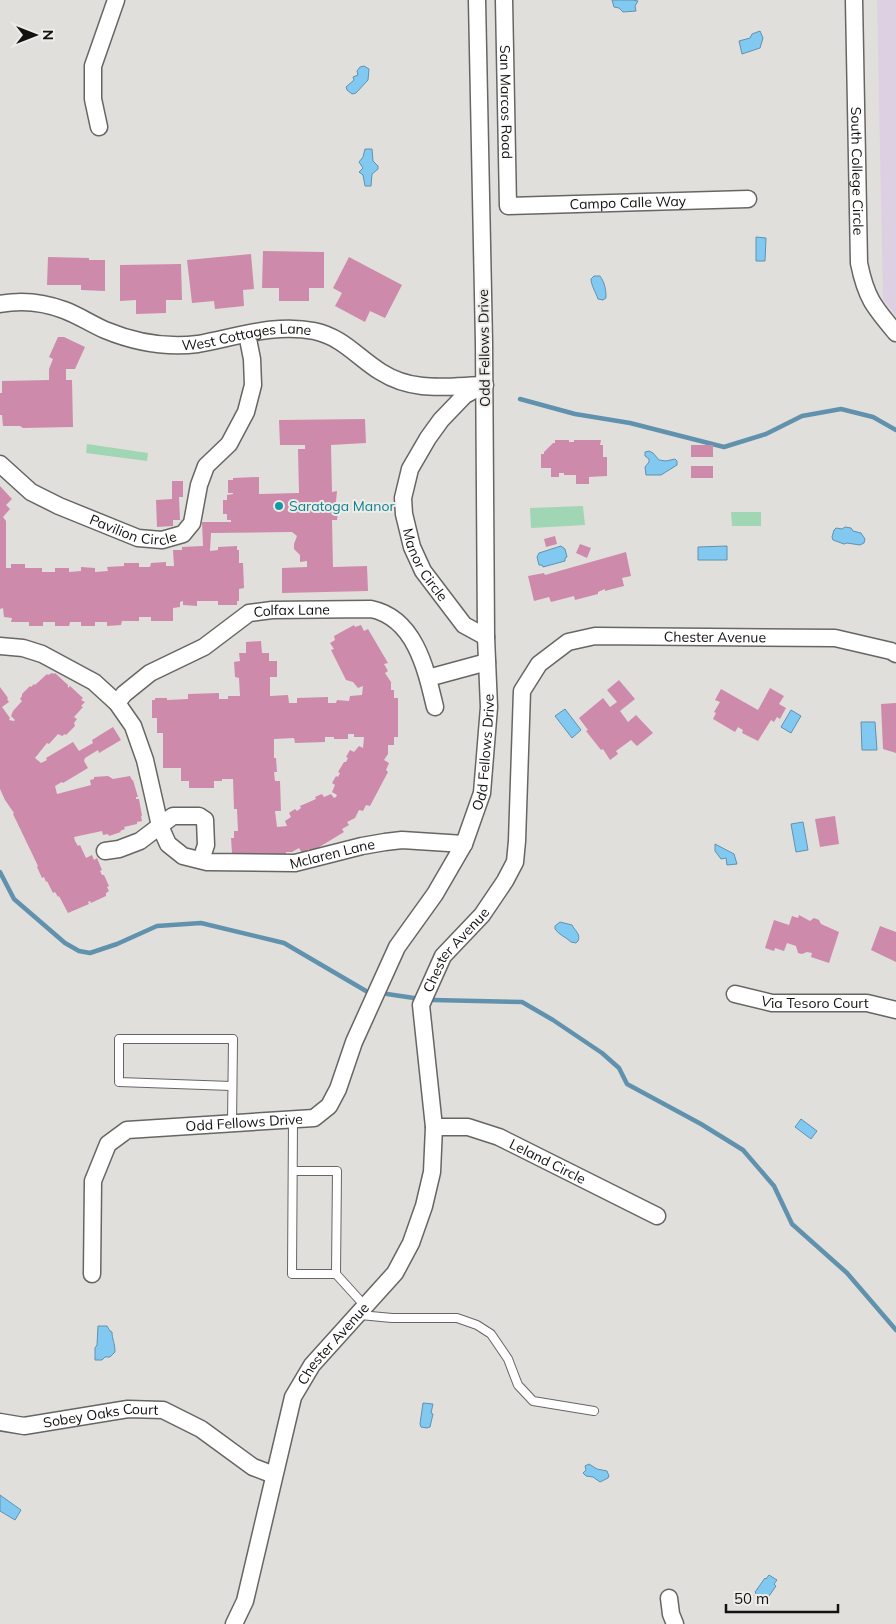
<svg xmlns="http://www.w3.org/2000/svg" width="896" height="1624" viewBox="0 0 896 1624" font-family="Mulish,sans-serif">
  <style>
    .education { fill: #ded0e3 }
    .green { fill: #a0d6b3 }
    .water { fill: #81c9f1; stroke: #6092ae }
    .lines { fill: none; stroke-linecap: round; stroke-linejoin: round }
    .stream { stroke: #6092ae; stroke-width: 4.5 }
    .building { fill: #ce8aaa; fill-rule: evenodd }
    .lane-casing { stroke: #686663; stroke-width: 10 }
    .street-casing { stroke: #686663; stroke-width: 19 }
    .lane { stroke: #fff; stroke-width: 8 }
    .street { stroke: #fff; stroke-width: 16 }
    .culture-dot { fill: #0f9aa8; stroke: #eeece8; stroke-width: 2 }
    .labels { text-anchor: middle; stroke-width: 4; stroke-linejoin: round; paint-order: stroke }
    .street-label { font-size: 14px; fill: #131211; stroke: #eeece8 }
    .culture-label { font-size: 14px; fill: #0d838f; stroke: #eeece8; text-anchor: start }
  </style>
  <rect width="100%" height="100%" fill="#e1dfdb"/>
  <path class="education" d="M877,0H896V316L883,299Z"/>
  <path class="green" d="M87,444L148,453L147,461L86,453Z
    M583,506L585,525L531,528L530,508Z
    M731,512H761V526H732Z"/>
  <path class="water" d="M612,0H633L638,1L635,6L636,11L623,12L619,8L614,7Z
    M760,31L763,38L760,48L742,54L739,41L750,38L752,34Z
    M364,66L369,69L368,80L356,93L352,94L347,90L346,87L354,80L353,77L358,75L357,71L360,67Z
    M365,149H372L373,161L378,166V169L372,174L371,186H365L363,175L359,172L363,168L359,162L363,157Z
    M756,237L766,238L765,261H756Z
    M594,276H600C605,283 606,290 606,298L603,300L598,299C596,293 591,285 591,279Z
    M649,451L653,453L659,460L666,461L675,459L677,461V465L661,475H646L645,467L649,462V459L645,456V452Z
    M845,527L851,528L853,531L861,533L865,539L864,543L860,545L847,543L844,544L833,540L832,537L834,530L836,528L842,529Z
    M561,546L565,549L567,557L565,558V561L543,567L542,565H539L537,557L539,553Z
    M727,546V560H698V547Z
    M565,709L581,730L572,738L555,716Z
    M791,710L801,716L791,733L781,727Z
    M861,722H875L877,750H862Z
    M803,822L808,850L796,852L791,824Z
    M715,844L734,854L737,864L727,865L726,858L721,859L715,851Z
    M560,922L572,925C575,931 581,934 578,941L576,943L571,942C566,937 559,935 555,929V926Z
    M801,1119L817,1131L811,1139L795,1127Z
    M98,1326H107L110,1331L112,1332C112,1339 115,1343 115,1352L110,1357H105L102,1360H95V1348L97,1345Z
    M423,1403L433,1404L431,1413L433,1414L430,1427L427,1428L421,1427L420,1424Z
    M589,1464L597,1469L607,1471L609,1476L608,1478L600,1482L593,1477L586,1476L583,1473L586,1470L585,1466Z
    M0,1495L21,1510L15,1520L0,1511Z
    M769,1575L777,1580L774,1584L776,1586L767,1599L765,1598L762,1602L755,1596L756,1593L755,1592L765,1578L766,1579Z"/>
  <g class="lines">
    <path class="stream" d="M520,399L575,414L630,423L724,447L766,434L802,416L841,409L873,417L896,430
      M0,872L14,899L65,943L79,951L90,953L117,944L157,926L201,923L284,943L366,991
      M387,994L414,998
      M433,1000L522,1002L553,1020L602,1053L619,1068L627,1084L701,1124L743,1150L774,1186L792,1224L847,1273L896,1330"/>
  </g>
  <path class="building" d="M263,251L324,252V288H309V301H279V288H262Z
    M251,254L254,289L243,290L244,306L215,309L214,301L192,303L187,260Z
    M48,257L89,258V260H105V291L81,290V285H47Z
    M349,257L402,285L385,318L370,311L365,322L335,306L342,293L333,288Z
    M181,264L182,300H166V313L136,314V300L120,301V265Z
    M58,337H64L85,347L75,369H66V380H72L73,427L23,428L20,426H3L2,415H0V393H2V381L49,380V369L53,359L49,357Z
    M365,419L366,443L331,445L332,492L337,491L335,512H338L337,520H332L333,567L367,566L368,591L282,593V568L307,567V561L300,562V555L294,549V544L297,536L292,532L211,533L210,551L218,550V547L237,546V550H239V563H243L244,588L239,589V601H237V605H218V601H197V606L183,605V601L180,602V607L173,608V621H151V617H139V621H122L121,625L107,626V622H95V626H81V622H70L69,626H55V622H43V626H29V622H11L12,618L4,617L3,608L0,609V486L12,499L6,505L10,509L3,517L6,521V568H11V564H25V568H42V572H55V568H69V572L81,571V567L95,568V572L108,571L107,567L124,566V563H139V567H150L151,563L166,562V566H174L173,550H182V547L203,546L202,522H231V520H227V514H223V500H227V495L233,494V493H228V480H233V478L259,477V494L299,493L298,449H305V445H280L279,420Z
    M555,440H569V442H574V440H601L600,445H603V457H607V476L589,477V484H576V475H564V473H559V477H551V468H541V454H544V452L553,443H555Z
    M691,445H713V457H691Z
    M691,466H713V478H691Z
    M172,481H183V497H179L180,520H173V526L157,527L156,500L172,499Z
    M555,536L557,544L546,547L544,539Z
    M580,544L591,548L587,558L576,553Z
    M626,552L631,576L622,578L624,586L605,591V589L598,592V594L575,600L574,596L551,602L549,597L534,601L528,576L544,573L545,575Z
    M354,625L355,627L361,625L364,631L368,629L388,663L384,664L388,671L385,673L391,682V690H394V698H398V737H394V745H388V754L384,760L389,763L386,770L388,772L370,806L366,805L363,811L359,810L355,818L347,822L349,825L342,829L344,832L311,852L309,849L302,853L299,848L292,852H286V857H259V853H232L231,838H234V831H238L237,809H234L233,779H222V781H214V788H189V781H181V768H163V733H157V718H152V700H155V698H167V700L188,699V694L219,693V699H228V696H240L239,678L235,677L234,662L240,661L239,653H246V642L261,641L262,653H269V661H277V677H270V696L288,695L289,703H297V698L328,697V703H336L337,700L349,701L350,696L362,695L363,686L358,688L353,682L346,680L331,650L334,649L330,643L335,640L334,636ZM348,734H354V737H364L363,748L359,746L354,752L350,750L346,757L348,758L346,762H344L338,772L340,773L338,777L336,776L332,783L335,785L332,792L337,795L336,797L334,798L331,794L324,797L322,794L315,797L316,799L300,806L301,808L297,811L295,809L289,813L291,817L285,821L287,826L277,827L275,811H281L280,781H275L274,772H277L276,758H274V739L294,738L295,743L325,742V737H334V739H348Z
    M52,673L54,674L55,673L68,685V688L70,686L83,698L81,700L85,702L81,706L83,707L74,717L77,719L74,723L75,726L66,735L65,734L62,736L58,734L49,744L47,743L35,758L41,763L47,760L46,758L73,742L79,751L93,743L92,740L113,727L121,740L99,753L98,750L85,758L84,761L88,768L63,783L62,782L55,786L57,794L91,785L90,780L94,779V777L108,776L113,779L130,776L132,780H133L138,797H136V799H139L142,816H141L142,821L137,822V824L124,827L125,829L120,831L121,832L109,836L108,834L103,835L102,831L74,837L75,841L78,846L80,845L86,858L92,855L94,860L97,858L102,870L100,871L102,875H104L109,886L107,887L109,891L106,893V896L91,903L90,901L88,902L89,904L68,913L59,896L58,897L55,892L53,893L47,881L46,882L44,877L42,878L37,867L38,866L13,814L14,813L5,800L0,789V687L8,698L7,699L9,702L2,707L10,718L9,720L14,721L15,720L11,716L13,711L22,701L20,699L22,696V694L30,686L31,687L34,684L35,685L47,674L48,675Z
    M619,680L635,699L620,711L628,722L636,715L653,733L637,746L631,740L616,751L618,754L610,760L603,749L601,750L586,731L588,730L579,718L603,698L610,707L617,702L607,690Z
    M770,688L784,696L779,704L786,708L780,719L777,717L774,722L771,720L758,741L742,733L743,730L738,727L735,732L713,719L716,713L714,712L720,702L715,700L721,689L758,710Z
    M896,703V753L883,749L881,704Z
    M835,816L839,844L820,847L815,819Z
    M799,915L810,921L814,918L819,920L821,924L839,932L829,963L811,957L812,953L807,952L802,954L798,953L796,946L787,943L784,951L775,948L774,951L765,948L774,920L789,925L792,916L798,918Z
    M880,926L896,932V962L871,950Z"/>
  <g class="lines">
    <g class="lane-casing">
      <path id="lane" d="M231,1086L119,1082V1039H233L232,1124
        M293,1121L292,1274H336L337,1171H293
        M336,1274L365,1306
        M360,1315L392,1318H457L477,1325L491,1334L508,1359L518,1385L533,1401L594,1411"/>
    </g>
    <g class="street-casing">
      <g id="street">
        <path id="s1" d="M504,0L508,206L748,199"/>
        <path id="s2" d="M854,0L859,263C866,298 874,307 896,333"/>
        <path d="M99,127L93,99V66L116,0"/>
        <path id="s3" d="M0,304C21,300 43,302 64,310C78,315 91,324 105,330C134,342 166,348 198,344C237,337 275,323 314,331C343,337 358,358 381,372C414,393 448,386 485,385"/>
        <path id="s4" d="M480,387L465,395L441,420L428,438L410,469L403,498L404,514L412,547L423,571L464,625L486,637"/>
        <path id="s5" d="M0,464L31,492L59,506L138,538L162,540L183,534L192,523L199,485L206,466L229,444L246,412L253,385L252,359L247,334"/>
        <path id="s6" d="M0,646L23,648L42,654L94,682L117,703L133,726L145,760L160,826L168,844L183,856L207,862L295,863L362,846L385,842L402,840L464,844"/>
        <path d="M428,678L487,662"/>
        <path id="s7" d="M117,703L124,694L150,673L204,647L249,613L272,610L371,609C415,618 426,669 435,707"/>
        <path d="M105,851L119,849L140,841L173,816H199L205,820L206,845L201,860"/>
        <path id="s8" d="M735,994L772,1003H867L896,1010"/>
        <path id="s9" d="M434,1127H468L499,1137L657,1216"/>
        <path id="s10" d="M92,1274L93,1181L108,1144L127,1130L314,1118L329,1106L338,1089L354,1042L397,947L435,894L464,844L482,793L489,707L486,637L484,343L477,0"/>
        <path id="s11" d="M0,1422L24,1426L128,1409L163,1410L201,1429L253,1467L274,1475"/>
        <path d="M669,1598L671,1614L675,1624"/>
        <path id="s12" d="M234,1624L245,1601L293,1397L312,1365L395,1273L411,1243L424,1206L432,1172L434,1127L421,1005L443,956L482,915L505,881L515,862L517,841L522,691L539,664L568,642L595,636L835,638L891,651L896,654"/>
      </g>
    </g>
    <use href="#lane" class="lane"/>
    <use href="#street" class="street"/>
  </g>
  <circle class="culture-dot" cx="279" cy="506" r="5"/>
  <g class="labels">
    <g class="street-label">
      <text dy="5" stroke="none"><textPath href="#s1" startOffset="102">San Marcos Road</textPath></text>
      <text dy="5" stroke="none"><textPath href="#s2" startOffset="171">South College Circle</textPath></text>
      <text dy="5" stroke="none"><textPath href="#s1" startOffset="326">Campo Calle Way</textPath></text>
      <text dy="5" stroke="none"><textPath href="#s3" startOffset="255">West Cottages Lane</textPath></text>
      <text transform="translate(484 348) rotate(-91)" y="5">Odd Fellows Drive</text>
      <text dy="5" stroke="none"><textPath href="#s5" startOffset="152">Pavilion Circle</textPath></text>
      <text dy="5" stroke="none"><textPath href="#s4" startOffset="211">Manor Circle</textPath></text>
      <text dy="5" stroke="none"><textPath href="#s7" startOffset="204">Colfax Lane</textPath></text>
      <text dy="5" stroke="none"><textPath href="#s12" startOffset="1232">Chester Avenue</textPath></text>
      <text dy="5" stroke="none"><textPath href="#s10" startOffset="754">Odd Fellows Drive</textPath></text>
      <text dy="5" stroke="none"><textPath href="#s6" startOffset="455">Mclaren Lane</textPath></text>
      <text dy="5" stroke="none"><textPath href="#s12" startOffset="738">Chester Avenue</textPath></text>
      <text dy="5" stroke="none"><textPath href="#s8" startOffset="81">Via Tesoro Court</textPath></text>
      <text dy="5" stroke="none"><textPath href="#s10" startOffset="274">Odd Fellows Drive</textPath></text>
      <text dy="5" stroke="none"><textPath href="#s9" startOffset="121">Leland Circle</textPath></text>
      <text dy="5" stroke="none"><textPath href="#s12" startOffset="302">Chester Avenue</textPath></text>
      <text dy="5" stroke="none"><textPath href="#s11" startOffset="102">Sobey Oaks Court</textPath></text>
    </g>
    <g class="culture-label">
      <text x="289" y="511">Saratoga Manor</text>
    </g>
  </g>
  <g transform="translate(35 35) rotate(90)" stroke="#eeece8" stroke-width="4" paint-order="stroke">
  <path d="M0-4L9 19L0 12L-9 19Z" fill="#131211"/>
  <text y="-8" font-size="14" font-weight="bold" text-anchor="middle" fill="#131211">N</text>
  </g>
  <path d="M726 1604v8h112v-8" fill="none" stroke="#131211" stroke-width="2.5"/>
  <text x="734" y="1604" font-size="15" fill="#131211" stroke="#eeece8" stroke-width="4" paint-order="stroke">50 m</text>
</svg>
